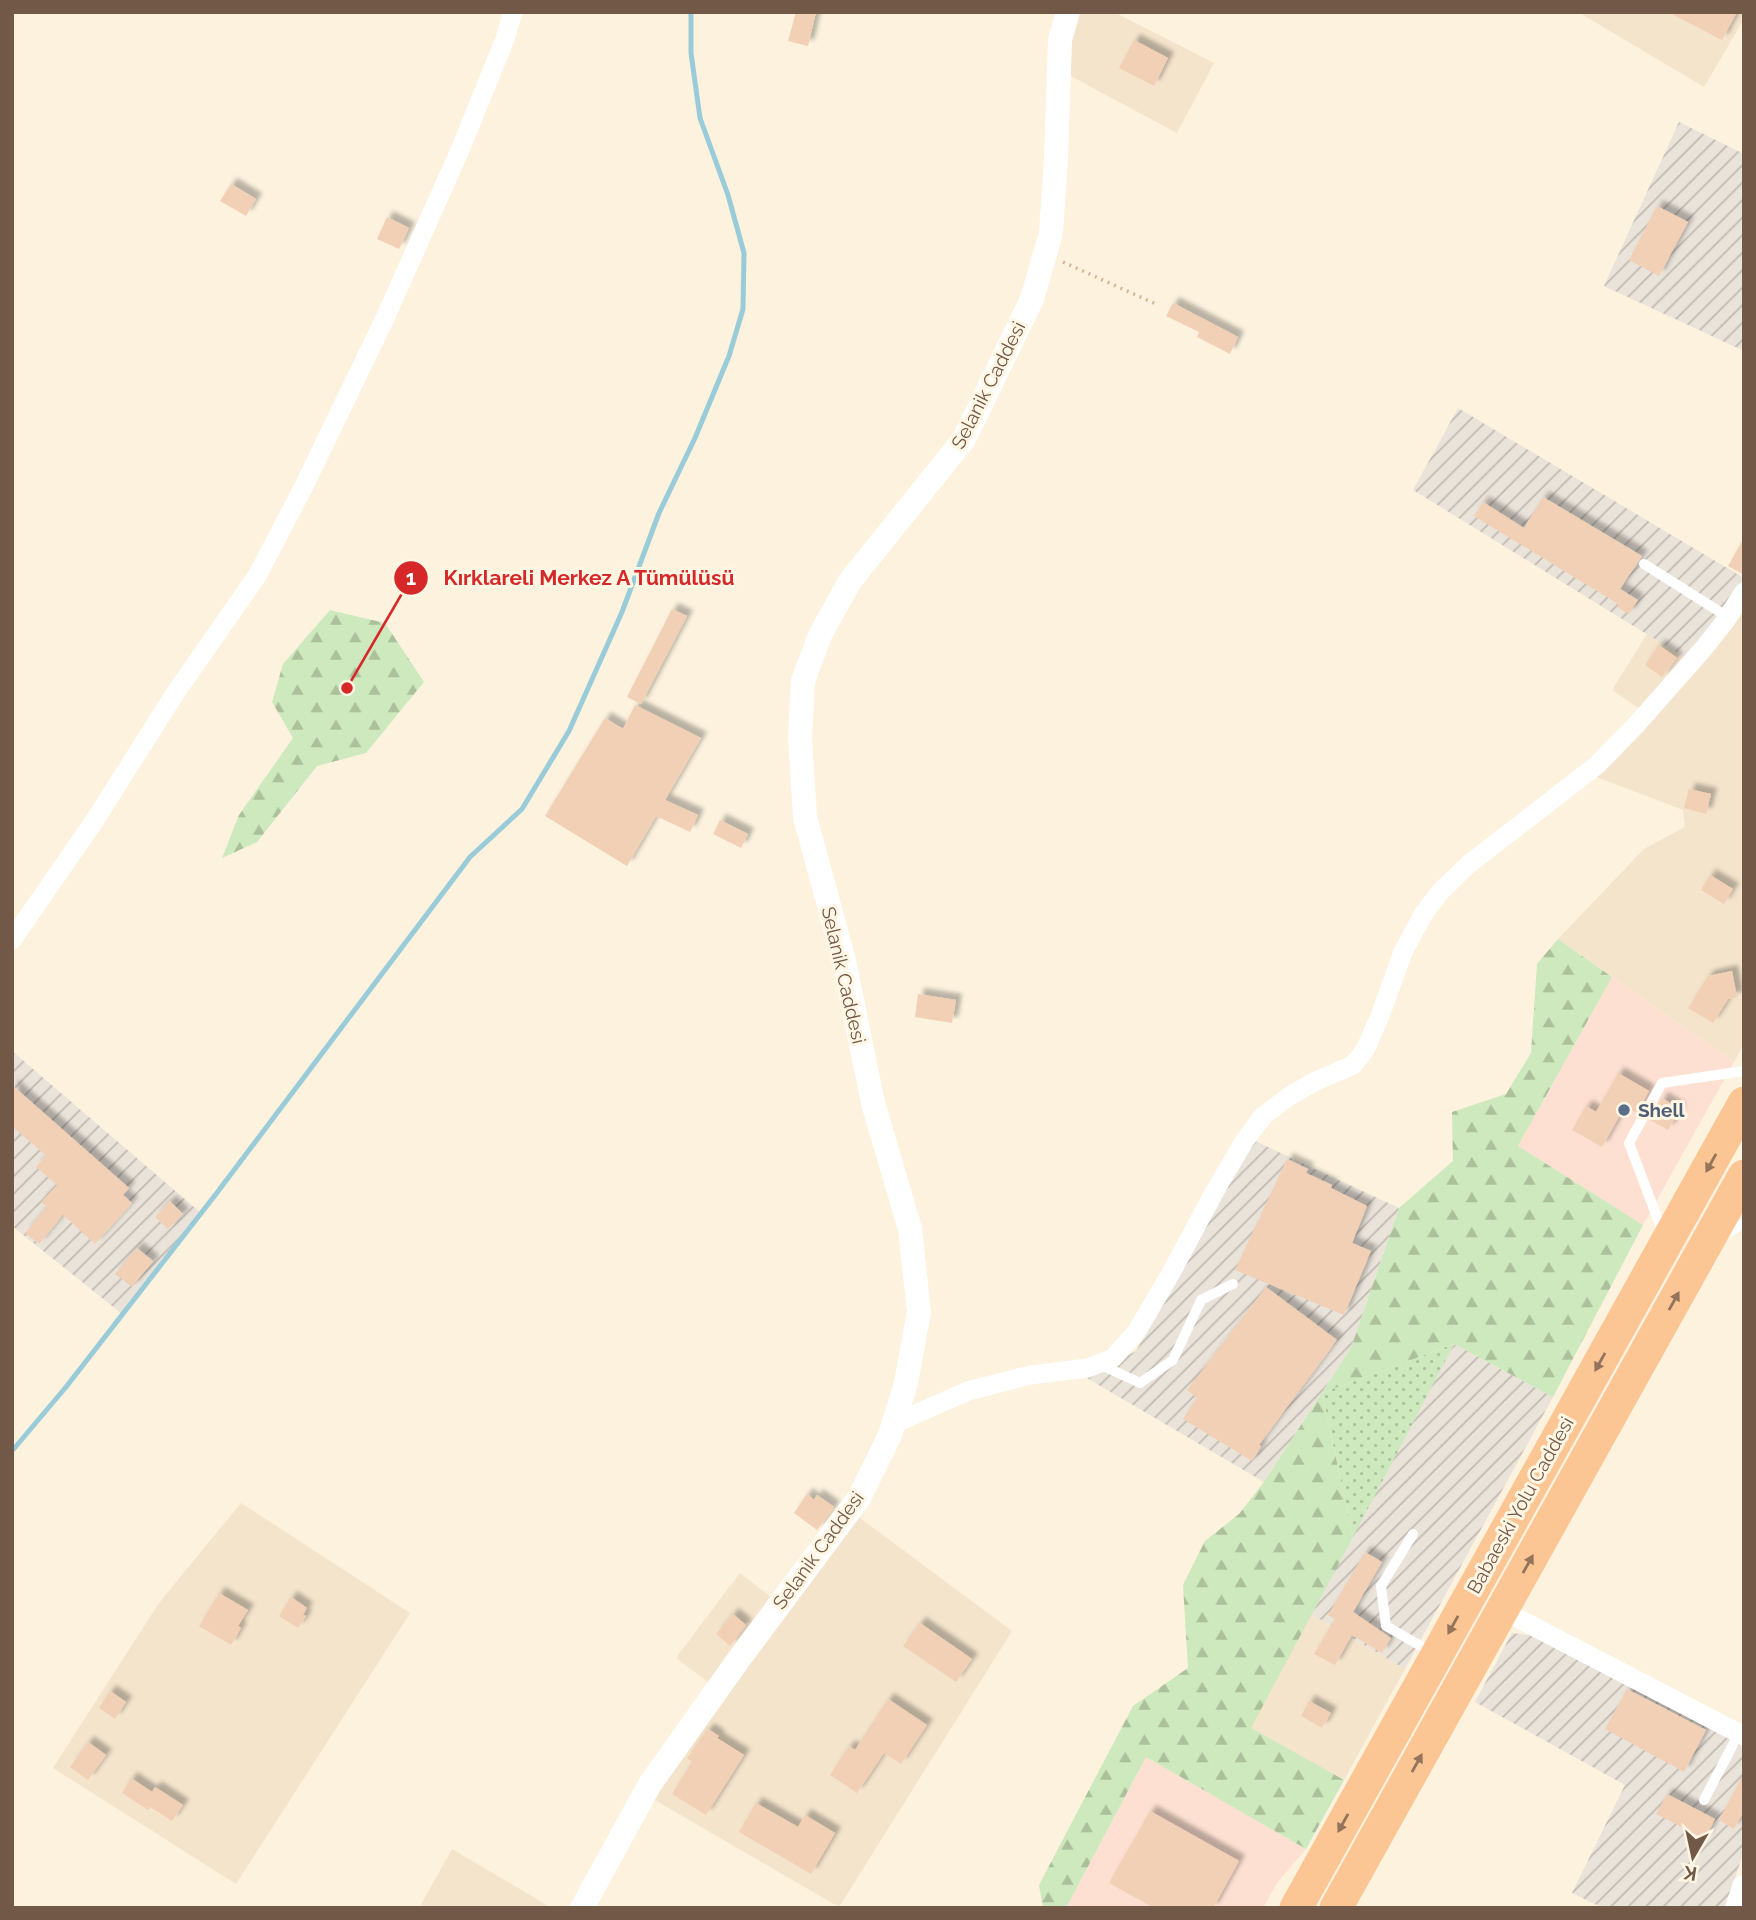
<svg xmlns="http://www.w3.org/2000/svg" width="1756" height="1920" viewBox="0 0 1756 1920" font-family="Raleway,sans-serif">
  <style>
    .residential { fill: #f4e4cc }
    .commercial { fill: #fde0d1 }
    .industrial { fill: url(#industrial-furrows) }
    .grass { fill: url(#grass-dots) }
    .forest { fill: url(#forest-firs) }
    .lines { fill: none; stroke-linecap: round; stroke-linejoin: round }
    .stream { stroke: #99cbd8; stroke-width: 5 }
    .building { fill: #f2d0b5; filter: url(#shadow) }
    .path { stroke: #d6b399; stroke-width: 3.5; stroke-dasharray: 2 5; stroke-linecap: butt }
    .service { stroke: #fff; stroke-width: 10 }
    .minor { stroke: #fff; stroke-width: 19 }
    .tertiary { stroke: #fff; stroke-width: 24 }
    .trunk { stroke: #fbc694; stroke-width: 33 }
    .oneway { fill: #94745a }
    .service-dot { fill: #5c6f8a; stroke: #fff6e4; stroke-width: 2.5 }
    .labels { text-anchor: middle; stroke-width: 6; stroke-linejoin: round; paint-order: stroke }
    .street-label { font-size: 19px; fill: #725846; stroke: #fff6e4 }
    .service-label { font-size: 19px; font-weight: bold; fill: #4e5e75; stroke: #fff6e4; text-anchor: start }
    .leader { fill: none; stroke: #d62828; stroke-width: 2.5 }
    .callout-dot { fill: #d62828; stroke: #fff6e4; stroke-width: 2.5 }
    .mark-label { font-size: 21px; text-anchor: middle; font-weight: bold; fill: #fff }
    .callout-label { font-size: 21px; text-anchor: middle; font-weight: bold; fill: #d62828; stroke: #fff6e4; stroke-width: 6; stroke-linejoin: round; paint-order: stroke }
  </style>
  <defs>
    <pattern id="industrial-furrows" width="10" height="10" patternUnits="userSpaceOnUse" patternTransform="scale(1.75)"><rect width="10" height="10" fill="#eae3da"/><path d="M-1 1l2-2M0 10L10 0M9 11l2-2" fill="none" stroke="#c2bbb3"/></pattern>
    <pattern id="grass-dots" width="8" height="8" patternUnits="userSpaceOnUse" patternTransform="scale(1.75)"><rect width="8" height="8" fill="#cde9bd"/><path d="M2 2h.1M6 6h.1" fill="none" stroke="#abc09b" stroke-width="1.8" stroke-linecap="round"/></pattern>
    <pattern id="forest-firs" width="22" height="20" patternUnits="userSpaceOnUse" patternTransform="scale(1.75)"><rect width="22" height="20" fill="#cde9bd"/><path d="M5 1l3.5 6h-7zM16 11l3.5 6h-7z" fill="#abc09b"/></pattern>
    <filter id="shadow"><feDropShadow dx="6" dy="-6" stdDeviation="2" flood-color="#0004"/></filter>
  </defs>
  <rect width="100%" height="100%" fill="#fcf2de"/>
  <path class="residential" d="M1075,12H1114L1214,63L1177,133L1065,73Z
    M1578,12H1744V19L1704,87Z
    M1744,602V1044L1734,1062L1558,939L1644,849L1685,827L1683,810L1594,776Z
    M1647,634L1687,659L1643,711L1612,690Z
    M241,1503L410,1613L236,1884L53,1768L159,1603Z
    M856,1515L1012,1631L839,1907L653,1799Z
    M740,1573L776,1601L712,1685L676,1658Z
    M1311,1614L1405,1669L1344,1780L1250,1728Z
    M452,1849L552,1908H419Z"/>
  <path class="commercial" d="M1612,977L1734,1062L1643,1225L1518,1146Z
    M1146,1757L1306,1849L1277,1883L1263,1908H1066Z"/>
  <path class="industrial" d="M1679,122L1744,154V351L1604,286Z
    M1458,408L1744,578L1720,621L1687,659L1413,490Z
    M12,1051L201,1213L122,1314L12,1226Z
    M1253,1140L1399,1208L1351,1348L1264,1482L1085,1377L1136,1351Z
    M1454,1344L1553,1397L1405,1669L1311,1614Z
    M1512,1633L1545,1637L1744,1745V1851L1725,1908H1603L1572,1893L1625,1785L1475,1702Z"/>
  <path class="grass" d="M1454,1344L1353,1537L1322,1393Z"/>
  <path class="forest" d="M330,610L385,623L424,682L366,753L317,766L257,842L222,858L239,815L293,738L272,702L283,664Z
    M1558,939L1612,977L1518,1146L1643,1225L1553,1397L1454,1344L1322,1393L1353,1537L1251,1728L1344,1780L1306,1849L1146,1757L1066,1908H1043L1039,1885L1133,1706L1188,1668L1183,1585L1205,1541L1239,1514L1264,1482L1351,1348L1399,1208L1453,1161L1452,1112L1506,1094L1531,1053L1537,964Z"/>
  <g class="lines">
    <path class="stream" d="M12,1451L66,1387L216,1194L470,857L522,809L569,731L622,612L659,513L695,438L729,356L743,309L744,253L728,195L700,118L691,53V12"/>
  </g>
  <path class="building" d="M796,12H816L808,46L788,41Z
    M1668,12H1737L1722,40Z
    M1134,40L1168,58L1154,86L1119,68Z
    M231,184L256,199L246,216L220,201Z
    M1657,206L1688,222L1659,276L1629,260Z
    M387,217L409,228L399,249L377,239Z
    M1173,303L1238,337L1230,354L1197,337L1199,332L1166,316Z
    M1543,497L1642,556L1620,589L1638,600L1629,614L1617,607L1618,604L1474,516L1483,502L1524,528Z
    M1744,538V575L1728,566Z
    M672,609L687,616L641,704L627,697Z
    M1659,645L1677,658L1662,677L1645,665Z
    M635,705L701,738L665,800L698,815L690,832L656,816L627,866L545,816L605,718L623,729Z
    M1689,789L1711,794L1706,814L1684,808Z
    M720,820L748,834L741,848L713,834Z
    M1710,875L1733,889L1724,904L1701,890Z
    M1732,971L1737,997L1728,999L1713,1023L1688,1008L1708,976Z
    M918,994L956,1000L952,1023L915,1017Z
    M1618,1073L1649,1091L1637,1113L1625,1106L1602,1147L1572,1130L1586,1106L1596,1112Z
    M12,1085L129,1188L123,1195L132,1203L95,1244L63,1215L39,1244L25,1233L47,1207L41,1202L57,1185L36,1167L46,1156L12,1126Z
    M1662,1098L1680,1109L1668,1130L1650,1120Z
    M1287,1159L1308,1169L1306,1173L1332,1185L1331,1188L1367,1206L1352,1243L1371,1251L1344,1315L1235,1270Z
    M170,1201L183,1214L168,1229L155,1217Z
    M137,1248L153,1261L132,1287L115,1274Z
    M1266,1287L1337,1340L1259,1445L1261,1446L1252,1461L1183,1419L1197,1398L1187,1390Z
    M807,1494L814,1500L817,1495L834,1507L817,1530L794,1513Z
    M1365,1552L1382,1562L1353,1612L1391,1638L1382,1653L1352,1635L1335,1665L1314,1654L1335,1619L1328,1615Z
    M219,1593L248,1610L238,1626L241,1628L231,1645L199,1626Z
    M291,1597L307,1608L303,1615L306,1616L298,1628L279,1616Z
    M733,1614L746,1625L730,1646L716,1634Z
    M920,1623L972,1659L956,1682L903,1646Z
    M1627,1689L1706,1730L1684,1772L1605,1729Z
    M110,1691L126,1702L115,1719L99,1708Z
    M888,1699L927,1725L901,1764L884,1753L857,1793L830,1775L849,1746L855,1750Z
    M1309,1701L1331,1713L1322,1728L1301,1716Z
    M708,1729L719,1736L717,1738L744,1755L706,1815L672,1794L692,1762L687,1758Z
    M88,1742L106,1755L88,1780L70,1767Z
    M1744,1773V1811L1734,1829L1719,1820Z
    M131,1778L152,1792L155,1787L183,1805L172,1821L150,1807L148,1810L122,1793Z
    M1667,1794L1715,1819L1705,1839L1656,1814Z
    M756,1803L798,1827L805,1815L835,1833L811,1874L739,1832Z
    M1150,1811L1239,1861L1213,1908H1154L1109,1883Z"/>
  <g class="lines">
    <path class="path" d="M1063,262L1158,305"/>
    <path class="service" d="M1644,564L1728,617
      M1663,1233L1629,1143L1662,1083L1744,1071
      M1723,1236L1744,1223
      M1099,1364L1140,1383L1173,1360L1201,1300L1233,1284
      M1413,1534L1381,1586L1386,1626L1433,1653
      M1704,1800L1739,1733"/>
    <path class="minor" d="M12,940L95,820L176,692L257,576L304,486L386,316L460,150L505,39L513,12
      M893,1424L968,1391L1030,1375L1088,1368L1113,1358L1137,1331L1171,1273L1216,1189L1245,1140L1263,1116L1291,1095L1314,1082L1353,1065L1365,1050L1380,1016L1403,952L1424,913L1441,891L1469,864L1597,765L1637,724L1704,648L1726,620L1744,592
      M1502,1610L1744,1736"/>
    <path class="tertiary" d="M582,1908L650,1784L739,1659L859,1498L890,1435L906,1383L919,1312L910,1229L873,1103L844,961L805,817L800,738L803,681L820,635L850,581L964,439L1032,299L1051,233L1056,158L1060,40L1068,12
      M1737,1908L1744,1887"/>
    <path class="trunk" d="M1296,1908L1744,1103
      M1336,1908L1744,1176"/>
  </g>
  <defs><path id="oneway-solid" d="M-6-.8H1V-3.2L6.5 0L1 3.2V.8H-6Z" transform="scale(1.75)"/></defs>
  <g class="oneway">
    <use href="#oneway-solid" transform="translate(1711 1163) rotate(119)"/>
    <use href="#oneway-solid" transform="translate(1674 1301) rotate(-61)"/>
    <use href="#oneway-solid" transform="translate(1600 1362) rotate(119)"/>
    <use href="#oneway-solid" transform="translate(1528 1564) rotate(-61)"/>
    <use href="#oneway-solid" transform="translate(1453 1625) rotate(119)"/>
    <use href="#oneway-solid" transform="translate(1417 1763) rotate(-61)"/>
    <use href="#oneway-solid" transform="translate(1343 1823) rotate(119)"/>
  </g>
  <circle class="service-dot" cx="1624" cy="1110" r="7"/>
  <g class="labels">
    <g class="street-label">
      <text transform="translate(988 385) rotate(-63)" y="7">Selanik Caddesi</text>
      <text transform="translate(844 975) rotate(77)" y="7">Selanik Caddesi</text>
      <text transform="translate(1520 1505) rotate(-61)" y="7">Babaeski Yolu Caddesi</text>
      <text transform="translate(818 1550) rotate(-54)" y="7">Selanik Caddesi</text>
    </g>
    <g class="service-label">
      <text x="1638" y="1117">Shell</text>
    </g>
  </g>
  <path class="leader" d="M347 688L411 578"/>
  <g class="callout-dot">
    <circle cx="347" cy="688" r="7"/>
    <circle cx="411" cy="578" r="18"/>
  </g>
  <g class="mark-label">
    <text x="411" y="585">1</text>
  </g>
  <g class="callout-label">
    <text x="589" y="585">Kırklareli Merkez A Tümülüsü</text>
  </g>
  <rect width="1756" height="1920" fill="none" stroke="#725846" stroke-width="28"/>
  <g transform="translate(1693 1857) rotate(189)" stroke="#fff6e4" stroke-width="5" paint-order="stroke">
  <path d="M0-5L12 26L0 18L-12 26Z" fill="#725846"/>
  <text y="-10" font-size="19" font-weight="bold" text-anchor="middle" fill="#725846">K</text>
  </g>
</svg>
